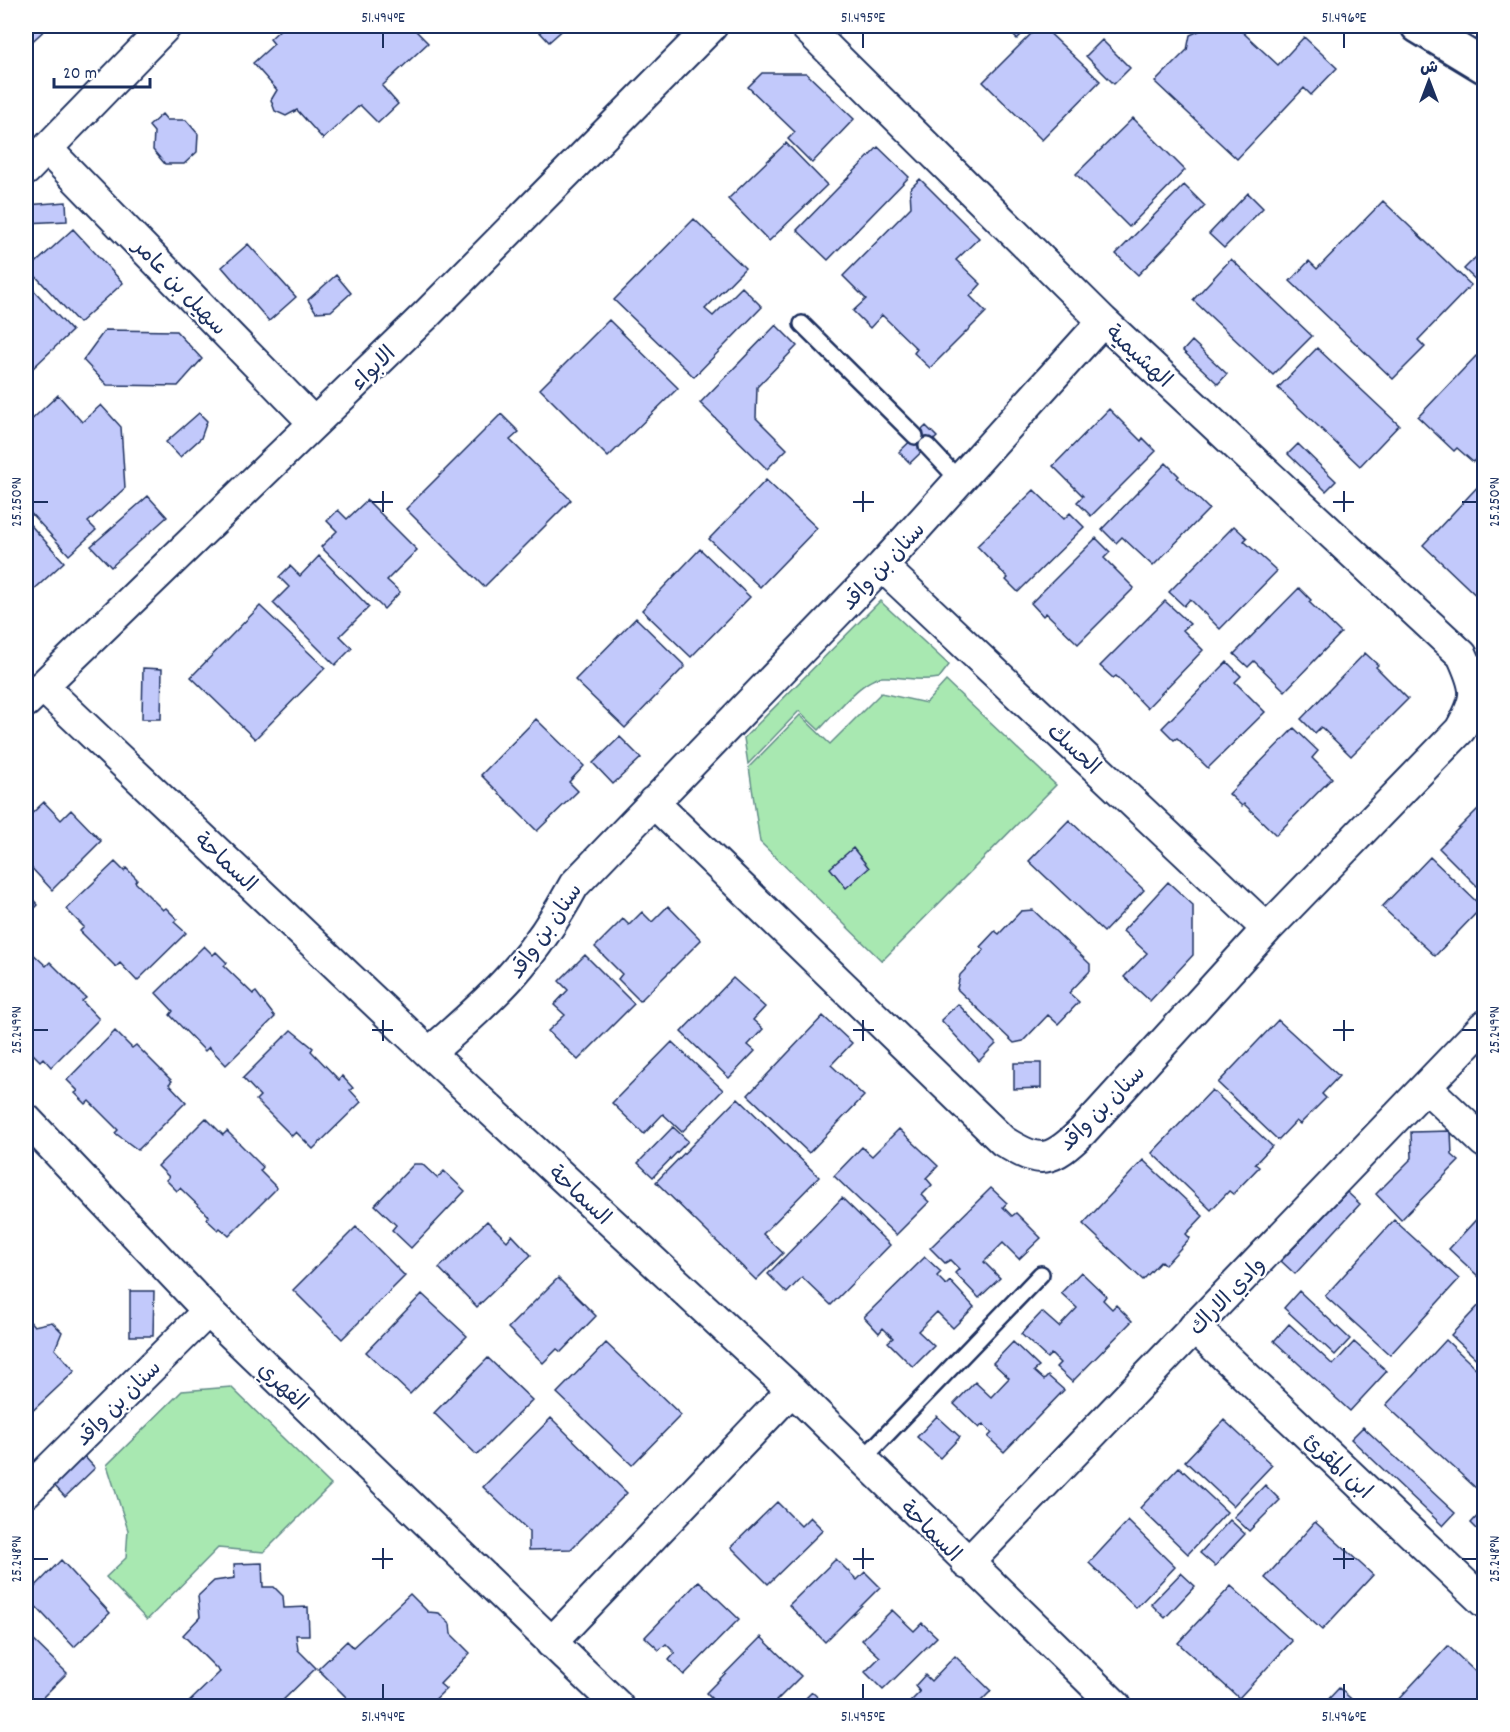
<svg xmlns="http://www.w3.org/2000/svg" width="1510" height="1732" viewBox="0 0 1510 1732" font-family="Dekko,'Playpen Sans Arabic',sans-serif">
  <style>
    .green { fill: #a8e8b1; stroke: #628c88; stroke-width: 1.5 }
    .building { fill: #c2c9fb; stroke: #1b2f5e; stroke-width: 1.5 }
    .lines { fill: none; stroke-linecap: round; stroke-linejoin: round }
    .service-casing { stroke: #1b2f5e; stroke-width: 20 }
    .minor-casing { stroke: #1b2f5e; stroke-width: 34 }
    .tertiary-casing { stroke: #1b2f5e; stroke-width: 38 }
    .service { stroke: #fff; stroke-width: 15 }
    .minor { stroke: #fff; stroke-width: 30 }
    .tertiary { stroke: #fff; stroke-width: 33 }
    .ticks { fill: none; stroke: #1b2f5e; stroke-width: 2 }
    .labels { text-anchor: middle; stroke-width: 4.5; stroke-linejoin: round; paint-order: stroke }
    .street-label { font-size: 22px; fill: #1b2f5e; stroke: #fff }
    .neatline { fill: none; stroke: #1b2f5e; stroke-width: 2 }
    .ticks-label { font-size: 15px; text-anchor: middle; fill: #1b2f5e }
  </style>
  <rect width="100%" height="100%" fill="#fff"/>
  <filter id="ink" filterUnits="userSpaceOnUse"><feTurbulence type="fractalNoise" baseFrequency=".0167" numOctaves="2"/><feDisplacementMap in="SourceGraphic" scale="12" xChannelSelector="R" yChannelSelector="G"/><feConvolveMatrix kernelMatrix="1 2 1 2 8 2 1 2 1" color-interpolation-filters="sRGB"/></filter>
  <g filter="url(#ink)">
    <path class="green" d="M880,601L949,665L939,678C916,682 903,676 883,677C862,678 834,715 819,730L799,711L748,764L744,738Z
      M946,681L1056,785L882,961L760,842L749,767L800,715L830,744L881,693L926,703Z
      M231,1387L331,1485L264,1552L218,1548L147,1620L106,1577L126,1558L128,1530L107,1465L182,1391Z"/>
    <path class="building" d="M26,26H49L26,47Z
      M284,26H411L428,43L382,86L398,104L378,123L360,105L323,139L297,110L286,116L275,111L271,100L277,90L253,63L274,44L270,39Z
      M534,26H567L549,42Z
      M1003,26H1030L1017,39Z
      M1039,26H1042L1100,81L1042,140L983,82Z
      M1210,26H1236L1278,65L1304,37L1337,68L1311,95L1304,88L1237,159L1155,82L1187,50L1190,35Z
      M1102,40L1130,68L1114,84L1086,56Z
      M762,73H806L854,119L812,163L788,139L795,132L748,87Z
      M162,114L167,120H186L198,134L197,152L184,164H165L153,150L154,132L149,126Z
      M1133,118L1185,170L1129,227L1076,174Z
      M786,143L827,185L769,241L728,199Z
      M878,147L909,177L828,260L797,230Z
      M920,179L979,238L956,260L981,284L970,296L986,312L930,368L914,353L917,349L882,315L870,328L853,311L866,299L843,276L911,207L910,189Z
      M1184,185L1205,206L1138,275L1116,254Z
      M1248,193L1263,208L1224,248L1209,234Z
      M1383,201L1471,285L1418,340L1425,347L1393,379L1290,281L1309,261L1317,269Z
      M66,202L67,221L26,223V205Z
      M694,219L745,268L705,309L713,316L742,287L762,307L694,377L614,300Z
      M73,229L123,283L79,323L29,269Z
      M248,244L296,297L269,321L222,267Z
      M1484,249V276L1478,282L1464,269Z
      M1231,259L1312,336L1273,375L1193,300Z
      M336,275L351,293L331,311L316,312L308,300Z
      M26,282L72,331L32,369L26,362Z
      M609,320L678,388L608,457L540,389Z
      M776,325L797,346L757,387L756,418L787,449L767,469L700,403Z
      M105,330L176,331L202,359L178,386L107,385L83,360Z
      M1192,341L1227,374L1218,384L1183,351Z
      M1317,348L1399,425L1360,466L1278,388Z
      M1476,356L1484,363V450L1473,462L1457,448L1454,451L1418,417Z
      M58,395L82,422L101,405L121,427L125,488L88,522L96,530L69,555L26,508V425Z
      M1109,409L1141,441L1143,438L1156,451L1091,516L1077,502L1083,496L1053,466Z
      M199,413L207,421L201,438L180,457L166,442Z
      M501,414L519,432L510,440L571,500L484,587L406,509Z
      M926,426L937,437L910,463L899,452Z
      M1298,444L1336,481L1326,491L1288,454Z
      M1166,463L1179,476L1177,478L1209,509L1153,566L1122,537L1116,543L1102,529Z
      M766,480L817,528L760,587L709,539Z
      M1483,481L1484,483V603L1423,545Z
      M1034,490L1064,519L1070,513L1084,527L1018,592L1006,580L1008,578L977,546Z
      M148,496L167,517L111,567L91,546Z
      M367,500L417,550L387,580L400,592L384,609L321,547L337,531L327,521L338,510L347,519Z
      M26,520L64,562L28,595L26,592Z
      M1234,526L1247,538L1244,541L1277,571L1220,629L1190,599L1184,606L1169,592Z
      M1096,538L1110,552L1104,558L1134,588L1078,644L1046,613L1043,616L1031,603Z
      M700,549L750,597L691,657L642,610Z
      M319,556L369,607L340,636L352,648L335,665L273,603L289,587L279,577L290,566L300,576Z
      M1299,588L1311,600L1309,602L1341,633L1285,691L1254,661L1248,667L1234,654Z
      M1165,601L1190,624L1183,630L1203,650L1147,708L1116,676L1113,678L1100,666Z
      M260,606L325,668L255,739L191,677Z
      M636,618L685,666L625,728L575,680Z
      M1365,653L1378,665L1376,667L1408,699L1351,756L1321,727L1315,733L1301,719Z
      M1227,662L1241,676L1235,682L1265,712L1208,768L1177,738L1174,740L1162,728Z
      M143,668L162,669L161,719H142Z
      M536,719L584,766L569,782L578,791L537,831L481,775Z
      M1294,728L1318,751L1312,758L1332,778L1276,835L1244,804L1242,806L1229,794Z
      M620,737L641,758L613,784L593,763Z
      M44,802L61,820L71,810L101,841L52,890L26,862V819Z
      M1484,803V893L1439,848Z
      M1069,820L1144,890L1104,932L1029,861Z
      M853,848L869,868L846,888L830,868Z
      M1430,857L1482,907L1435,956L1382,907Z
      M115,862L124,871L126,868L137,879L135,882L163,910L166,908L177,919L174,922L186,933L137,981L120,963L116,967L80,931L84,927L66,909Z
      M1168,882L1193,905V955L1150,1001L1124,977L1147,953L1123,931Z
      M26,892L38,905L26,917Z
      M668,906L701,940L640,1001L618,979L622,974L595,947L623,919L629,925L642,912L652,922Z
      M1033,910L1090,964V971L1069,993L1079,1002L1058,1024L1048,1015L1023,1041L1014,1043L957,989L960,975L984,950L980,947L995,931L999,934L1021,911Z
      M204,946L213,955L216,952L227,963L224,966L253,994L256,992L275,1017L226,1065L209,1047L205,1051L170,1015L173,1011L156,993Z
      M28,949L46,966L50,962L86,998L82,1001L99,1019L51,1067L43,1058L40,1061L29,1050L32,1047L26,1041V951Z
      M585,955L634,1004L578,1060L548,1031L565,1015L554,1005L568,990L559,981Z
      M733,978L765,1007L753,1020L763,1029L748,1045L755,1051L729,1078L681,1032Z
      M958,1004L996,1044L979,1061L941,1020Z
      M823,1016L852,1043L831,1065L864,1096L809,1153L748,1095Z
      M1278,1020L1339,1076L1322,1094L1326,1098L1300,1124L1296,1121L1278,1140L1218,1083Z
      M291,1030L313,1048L311,1051L339,1080L342,1076L353,1088L350,1090L361,1102L313,1149L296,1132L292,1136L256,1100L260,1096L243,1078Z
      M115,1031L132,1048L136,1045L172,1081L169,1084L186,1102L138,1150L115,1133L118,1130L89,1101L86,1104L75,1093L78,1091L67,1080Z
      M672,1042L723,1090L682,1132L663,1114L644,1134L612,1103Z
      M1014,1063H1041V1088L1014,1089Z
      M1212,1090L1272,1146L1255,1164L1259,1167L1233,1194L1229,1191L1211,1210L1152,1153Z
      M738,1098L819,1177L763,1234L783,1253L756,1280L656,1182Z
      M206,1118L223,1135L227,1131L263,1167L260,1171L277,1188L229,1236L220,1228L218,1230L206,1219L209,1216L180,1188L177,1191L166,1180L169,1177L158,1166Z
      M673,1127L688,1141L653,1177L638,1163Z
      M899,1129L938,1166L926,1178L932,1185L922,1195L929,1202L896,1235L834,1176L862,1147L872,1156Z
      M1451,1131L1452,1155L1459,1161L1401,1220L1376,1194L1412,1158L1411,1132Z
      M1143,1160L1203,1216L1186,1234L1190,1238L1165,1265L1161,1261L1143,1280L1083,1224Z
      M414,1164H422L437,1178L444,1171L465,1191L411,1248L392,1230L396,1225L375,1205Z
      M991,1188L1007,1203L1003,1207L1012,1216L1016,1213L1041,1238L1019,1259L1003,1243L984,1262L1000,1278L979,1298L955,1273L959,1269L950,1260L945,1263L930,1248Z
      M1347,1192L1360,1204L1295,1274L1281,1261Z
      M842,1198L890,1245L831,1305L802,1277L787,1293L768,1274Z
      M1484,1211V1272L1479,1277L1449,1249Z
      M1394,1220L1459,1279L1390,1355L1325,1296Z
      M487,1221L507,1241L512,1235L531,1255L477,1307L439,1268Z
      M356,1227L405,1276L342,1339L293,1290Z
      M925,1257L941,1272L937,1276L946,1285L950,1281L974,1307L953,1328L937,1312L918,1331L934,1346L913,1367L888,1342L893,1338L883,1328L879,1333L864,1317Z
      M1081,1272L1106,1296L1103,1300L1112,1309L1116,1305L1132,1321L1072,1382L1056,1367L1060,1363L1051,1354L1047,1358L1021,1334L1042,1312L1059,1327L1077,1308L1061,1293Z
      M558,1278L596,1316L561,1352L557,1349L543,1363L508,1328Z
      M130,1291H154L153,1336H130Z
      M1299,1291L1350,1339L1335,1355L1284,1308Z
      M422,1294L467,1336L410,1394L366,1352Z
      M1484,1300V1366L1451,1335Z
      M26,1317L34,1326L52,1322L62,1332L55,1349L75,1371L26,1417Z
      M1289,1324L1333,1365L1354,1342L1387,1371L1350,1411L1274,1341Z
      M1446,1340L1484,1376V1483L1478,1490L1386,1405Z
      M1013,1342L1039,1367L1034,1371L1044,1380L1048,1376L1064,1390L1004,1452L988,1437L992,1433L983,1424L979,1428L954,1404L975,1382L991,1397L1009,1378L993,1363Z
      M606,1343L681,1415L632,1465L557,1393Z
      M488,1358L532,1400L477,1455L434,1413Z
      M937,1416L960,1437L940,1458L917,1437Z
      M551,1418L627,1493L571,1549L529,1550V1531L483,1487Z
      M1224,1420L1272,1465L1233,1506L1185,1461Z
      M1363,1427L1455,1513L1443,1526L1351,1439Z
      M83,1455L95,1468L65,1497L53,1484Z
      M1179,1467L1227,1512L1188,1554L1140,1508Z
      M1265,1485L1280,1500L1249,1531L1234,1517Z
      M777,1502L801,1526L810,1517L823,1530L768,1584L731,1547Z
      M1484,1509V1536L1471,1523Z
      M1230,1520L1245,1534L1215,1566L1200,1553Z
      M1128,1521L1175,1567L1136,1608L1089,1563Z
      M1315,1522L1373,1575L1322,1630L1265,1578Z
      M836,1559L857,1580L865,1572L880,1587L825,1642L789,1605Z
      M61,1560L110,1613L74,1647L26,1596Z
      M262,1563L263,1587H274L283,1596L284,1608L308,1607L309,1635H296L298,1650L316,1668L277,1706H185L220,1672L183,1635L200,1617L198,1596L214,1581L235,1578L234,1564Z
      M1181,1573L1195,1586L1165,1618L1151,1604Z
      M699,1581L739,1619L684,1675L669,1660L675,1653L666,1644L659,1650L645,1637Z
      M1231,1586L1292,1641L1239,1698L1178,1643Z
      M410,1594L428,1612L439,1613L450,1624L451,1634L470,1653L440,1684L446,1689L428,1706H339L347,1698L318,1669L347,1641L353,1647Z
      M892,1610L914,1631L922,1623L937,1637L883,1690L865,1672L880,1657L862,1640Z
      M26,1633L67,1673L34,1706H26Z
      M761,1637L801,1676L771,1706H728L723,1702L719,1706L706,1693Z
      M1448,1646L1484,1680V1706H1398L1395,1703Z
      M955,1656L991,1691L976,1706H906L920,1692L915,1686L925,1675L931,1681Z
      M1339,1688L1359,1706H1322Z
      M812,1692L827,1706H798Z"/>
    <g class="lines">
      <g class="service-casing">
        <path id="service" d="M802,324L915,436
          M927,446L959,480
          M862,1460L1041,1274"/>
      </g>
      <g class="minor-casing">
        <path id="minor" d="M47,149L314,423
          M26,170L166,26
          M882,566L1267,929
          M42,686L429,1053L792,1390L1116,1706
          M26,702L428,313L712,26
          M653,802L1003,1141C1041,1165 1051,1162 1083,1131L1267,929L1460,730C1479,697 1478,690 1462,655L1103,321L805,26
          M429,1053C494,997 533,961 574,885L882,566L1103,321
          M1427,1088L1484,1142
          M26,1119L208,1311L618,1706
          M1194,1327L1484,1602
          M26,1492L208,1311
          M967,1564L1484,1026
          M551,1643L792,1390"/>
      </g>
      <g class="tertiary-casing">
        <path id="tertiary" d="M1418,26L1484,66"/>
      </g>
      <use href="#service" class="service"/>
      <use href="#minor" class="minor"/>
      <use href="#tertiary" class="tertiary"/>
    </g>
  </g>
  <path class="ticks" d="M383,33V48M863,33V48M1344,33V48M383,491V512M863,491V512M1344,491V512M33,502H48M372,502H393M853,502H874M1333,502H1354M1462,502H1477M383,1020V1041M863,1020V1041M1344,1020V1041M33,1030H48M372,1030H393M853,1030H874M1333,1030H1354M1462,1030H1477M383,1548V1569M863,1548V1569M1344,1548V1569M33,1559H48M372,1559H393M853,1559H874M1333,1559H1354M1462,1559H1477M383,1684V1699M863,1684V1699M1344,1684V1699"/>
  <g class="labels">
    <g class="street-label">
      <text transform="translate(181 286) rotate(46)" y="8">سهيل بن عامر</text>
      <text transform="translate(1140 355) rotate(43)" y="8">الهشيمية</text>
      <text transform="translate(372 367) rotate(-44)" y="8">الابواء</text>
      <text transform="translate(882 565) rotate(-47)" y="8">سنان بن واقد</text>
      <text transform="translate(1075 748) rotate(43)" y="8">الحسك</text>
      <text transform="translate(227 861) rotate(43)" y="8">السماحة</text>
      <text transform="translate(544 930) rotate(-55)" y="8">سنان بن واقد</text>
      <text transform="translate(1101 1107) rotate(-45)" y="8">سنان بن واقد</text>
      <text transform="translate(581 1194) rotate(43)" y="8">السماحة</text>
      <text transform="translate(1226 1295) rotate(-46)" y="8">وادي الاراك</text>
      <text transform="translate(284 1385) rotate(44)" y="8">الفهري</text>
      <text transform="translate(117 1402) rotate(-45)" y="8">سنان بن واقد</text>
      <text transform="translate(1339 1465) rotate(43)" y="8">ابن المقرئ</text>
      <text transform="translate(932 1530) rotate(45)" y="8">السماحة</text>
    </g>
  </g>
  <rect width="1510" height="1732" fill="none" stroke="#fff" stroke-width="66"/>
  <g transform="translate(1429 81)" stroke="#ffffff" stroke-width="4.5" paint-order="stroke">
  <path d="M0-4.5L10 22L0 15L-10 22Z" fill="#1b2f5e"/>
  <text y="-9" font-size="16" font-weight="bold" text-anchor="middle" fill="#1b2f5e">ش</text>
  </g>
  <path d="M54 78v9h96v-9" fill="none" stroke="#1b2f5e" stroke-width="3"/>
  <text x="63" y="78" font-size="18" fill="#1b2f5e" stroke="#ffffff" stroke-width="4.5" paint-order="stroke">20 m</text>
  <rect x="33" y="33" width="1444" height="1666" class="neatline"/>
  <g class="ticks-label">
    <text x="383" y="22">51.494°E</text>
    <text x="863" y="22">51.495°E</text>
    <text x="1344" y="22">51.496°E</text>
    <text transform="translate(16 502) rotate(-90)" y="5">25.250°N</text>
    <text transform="translate(1494 502) rotate(-90)" y="5">25.250°N</text>
    <text transform="translate(16 1030) rotate(-90)" y="5">25.249°N</text>
    <text transform="translate(1494 1030) rotate(-90)" y="5">25.249°N</text>
    <text transform="translate(16 1559) rotate(-90)" y="5">25.248°N</text>
    <text transform="translate(1494 1559) rotate(-90)" y="5">25.248°N</text>
    <text x="383" y="1721">51.494°E</text>
    <text x="863" y="1721">51.495°E</text>
    <text x="1344" y="1721">51.496°E</text>
  </g>
</svg>
